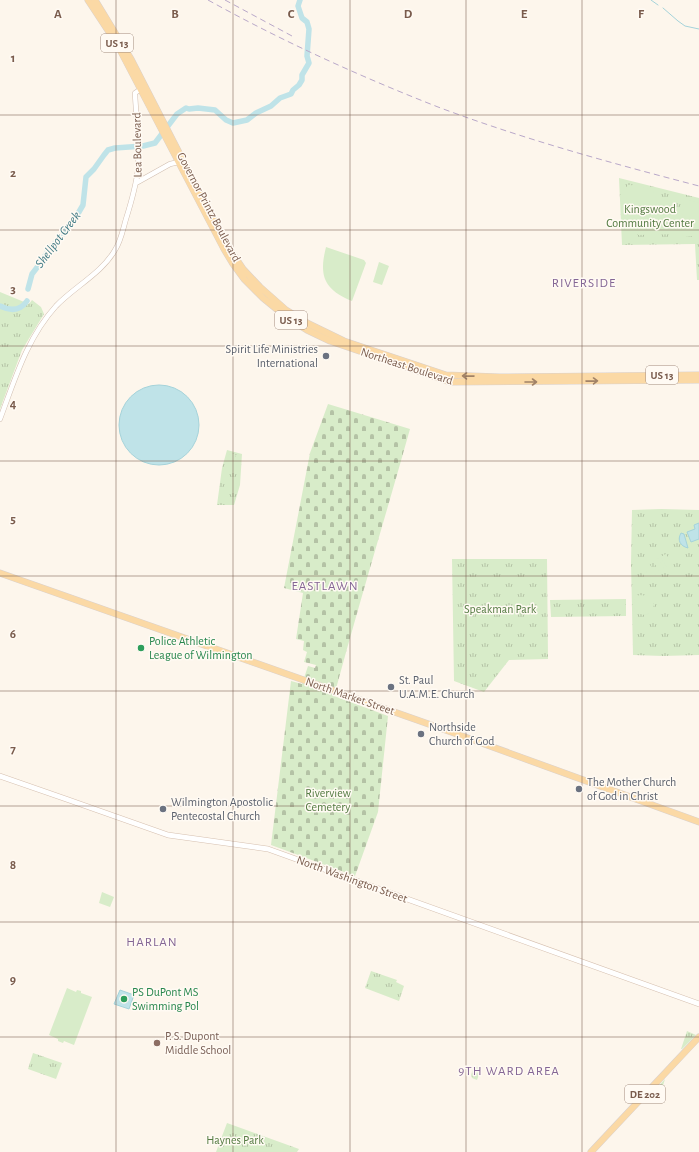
<svg xmlns="http://www.w3.org/2000/svg" width="699" height="1152" viewBox="0 0 699 1152" font-family="'Alegreya Sans',sans-serif">
  <style>
    .cemetery { fill: url(#cemetery-stones) }
    .park { fill: url(#park-tufts) }
    .garden { fill: #d8ecc9 }
    .water { fill: #bfe3e8; stroke: #a5d3da }
    .lines { fill: none; stroke-linecap: round; stroke-linejoin: round }
    .stream { stroke: #a5d3da; stroke-width: 1 }
    .river { stroke: #bfe3e8; stroke-width: 5.5 }
    .tertiary-casing { stroke: #d1beb0; stroke-width: 5.5 }
    .secondary-casing { stroke: #d6c0b0; stroke-width: 6 }
    .primary-casing { stroke: #dad1cd; stroke-width: 7 }
    .tertiary { stroke: #fff; stroke-width: 4.5 }
    .secondary { stroke: #fff; stroke-width: 5 }
    .primary { stroke: #fbd9a5; stroke-width: 6 }
    .rail { stroke: #b9a8c9; stroke-width: 1; stroke-dasharray: 6 4; stroke-linecap: butt }
    .oneway { stroke: #a18267 }
    .grid { fill: none; stroke: #7a5c4d; stroke-width: 1; stroke-opacity: 0.55 }
    .worship-dot { fill: #6b7280; stroke: #fffaf3; stroke-width: 1.5 }
    .leisure-dot { fill: #2e9e5b; stroke: #fffaf3; stroke-width: 1.5 }
    .education-dot { fill: #8d6e63; stroke: #fffaf3; stroke-width: 1.5 }
    .labels { text-anchor: middle; stroke-width: 3; stroke-linejoin: round; paint-order: stroke }
    .shield { fill: #fffaf3; stroke: #a28b7f; stroke-width: 1 }
    .shield-label { font-size: 11px; font-weight: bold; fill: #7a5c4d }
    .street-label { font-size: 12px; fill: #7a5c4d; stroke: #fffaf3 }
    .park-label { font-size: 12px; fill: #537a41; stroke: #fffaf3 }
    .worship-label { font-size: 12px; fill: #5b616d; stroke: #fffaf3; text-anchor: start }
    .leisure-label { font-size: 12px; fill: #27864d; stroke: #fffaf3; text-anchor: start }
    .education-label { font-size: 12px; fill: #785e54; stroke: #fffaf3; text-anchor: start }
    .water-label { font-size: 13px; font-style: italic; fill: #437c86; stroke: #fffaf3 }
    .neighbourhood-label { font-size: 13px; letter-spacing: 1px; fill: #846695; stroke: #fffaf3 }
    .grid-label { font-size: 13px; text-anchor: middle; font-weight: bold; fill: #7a5c4d; stroke: #fffaf3; stroke-width: 3; stroke-linejoin: round; paint-order: stroke }
  </style>
  <defs>
    <pattern id="cemetery-stones" width="16" height="16" patternUnits="userSpaceOnUse"><rect width="16" height="16" fill="#d8ecc9"/><path d="M2 7V4a2 2 0 0 1 4 0v3zM10 15v-3a2 2 0 0 1 4 0v3z" fill="#b4c2a5"/></pattern>
    <pattern id="park-tufts" width="24" height="20" patternUnits="userSpaceOnUse"><rect width="24" height="20" fill="#d8ecc9"/><path d="M3 7l-1-3M5 7V3M7 7l1-3M15 17l-1-3M17 17v-4M19 17l1-3" fill="none" stroke="#b4c2a5"/></pattern>
  </defs>
  <rect width="100%" height="100%" fill="#fdf6ec"/>
  <path class="cemetery" d="M328,404L410,429C385,518 358,607 334,696L388,716L378,812L355,876L271,845L291,681L302,684L308,666L315,668L316,665L304,662L307,652L303,650L304,641L296,639L303,593L284,588L310,453Z"/>
  <path class="park" d="M619,178L699,198V280H697L695,244L622,245Z
    M0,292L29,304L32,300L41,307L44,314L22,350L0,409Z
    M227,450L242,454L240,485L234,505H217L222,468Z
    M661,509L699,510V655L663,656L633,655L631,563L632,510Z
    M452,559H547L548,659L509,660L484,692L454,681Z
    M626,599V616L551,617L550,600Z
    M371,971L397,980L396,982L404,986L399,1001L365,988Z
    M687,1031L696,1035L682,1049H681Z
    M33,1053L62,1063L56,1079L28,1069Z
    M474,1066L481,1069L477,1080L472,1078L471,1075Z
    M665,1079L660,1096L652,1093L653,1092Z
    M227,1123L299,1149L297,1152H216Z"/>
  <path class="garden" d="M627,185C655,184 676,206 677,234L638,235V234H629L628,233V224H626Z
    M684,200H689L699,203V235L685,237L681,234Z
    M326,247L364,260L366,263L352,301C323,289 319,275 326,247Z
    M379,262L389,266L382,285L373,282Z
    M230,452L236,455L233,466L226,463Z
    M666,554L672,564L667,567L660,557Z
    M658,558L664,568L659,571L653,561Z
    M649,563L652,568L642,574L639,568Z
    M652,569L656,574L646,580L643,574Z
    M639,595L652,596L654,605L650,613L645,615L635,613L634,598Z
    M102,892L114,897L110,907L99,903Z
    M67,988L76,992L77,990L81,991V993L92,997L74,1045L64,1041L63,1043L58,1041V1039L49,1035Z"/>
  <path class="water" d="M119 425a40 40 0 1 1 80 0a40 40 0 1 1-80 0Z
    M699,523V539L691,542L687,532L695,529L694,525Z
    M681,533L684,534L688,548C680,546 677,540 681,533Z
    M120,990L134,995L129,1009L114,1004Z"/>
  <g class="lines">
    <path class="stream" d="M651,0L658,5
      M663,8L678,21L685,26L699,29"/>
    <path class="river" d="M28,289L32,274L42,261L49,249L58,240L76,217L83,205L86,177L94,169L104,155L108,150L115,148L143,146L155,143L177,114L186,108L189,109L198,108L215,110L226,120L233,123L247,120L256,113L271,106L280,98L291,94L293,90L299,85L302,80V75L309,63L307,56L309,29L307,22L302,18L298,6L300,0
      M0,306C10,311 20,311 27,301"/>
    <g class="tertiary-casing">
      <path id="tertiary" d="M136,183L170,164L179,162
        M0,419C15,379 27,338 56,306C74,287 102,273 115,250C121,241 123,229 126,219C131,203 136,186 138,169C140,144 136,118 135,93L141,89"/>
    </g>
    <g class="secondary-casing">
      <path id="secondary" d="M0,776L66,799L168,835L268,849L699,1004"/>
    </g>
    <g class="primary-casing">
      <path id="primary" d="M88,0L117,44L224,249L233,264L244,279L263,298L285,316L307,330L330,341L450,382L699,380
        M95,0L131,59L225,242L243,269L260,287L286,310L309,324L344,341L446,375L499,377L699,375
        M0,573L454,733L699,822
        M591,1152L699,1037"/>
    </g>
    <use href="#tertiary" class="tertiary"/>
    <use href="#secondary" class="secondary"/>
    <use href="#primary" class="primary"/>
    <path class="rail" d="M208,0C282,41 359,76 438,107C523,139 611,163 699,186
      M225,0L292,36"/>
  </g>
  <defs><path id="oneway-shaft" d="M-6 0H5M1.5-3L5.5 0L1.5 3" fill="none" stroke-width="1.6" stroke-linecap="round" stroke-linejoin="round"/></defs>
  <g class="oneway">
    <use href="#oneway-shaft" transform="translate(468 376) rotate(-179)"/>
    <use href="#oneway-shaft" transform="translate(592 381) rotate(-1)"/>
    <use href="#oneway-shaft" transform="translate(531 382)"/>
  </g>
  <path class="grid" d="M116,0V1152M233,0V1152M350,0V1152M466,0V1152M582,0V1152M0,115H699M0,230H699M0,346H699M0,461H699M0,576H699M0,691H699M0,806H699M0,922H699M0,1037H699"/>
  <g class="worship-dot">
    <circle cx="326" cy="356" r="4"/>
    <circle cx="391" cy="687" r="4"/>
    <circle cx="421" cy="734" r="4"/>
    <circle cx="579" cy="789" r="4"/>
    <circle cx="163" cy="809" r="4"/>
  </g>
  <g class="leisure-dot">
    <circle cx="141" cy="648" r="4"/>
    <circle cx="124" cy="999" r="4"/>
  </g>
  <circle class="education-dot" cx="157" cy="1043" r="4"/>
  <g class="labels">
    <g class="shield">
      <rect x="101" y="34" width="32" height="18" rx="3"/>
      <rect x="275" y="311" width="32" height="18" rx="3"/>
      <rect x="646" y="366" width="32" height="18" rx="3"/>
      <rect x="625" y="1085" width="40" height="18" rx="3"/>
    </g>
    <g class="shield-label">
      <text x="117" y="47">US 13</text>
      <text x="291" y="324">US 13</text>
      <text x="662" y="379">US 13</text>
      <text x="645" y="1098">DE 202</text>
    </g>
    <g class="street-label">
      <text transform="translate(137 145) rotate(-91)" y="4">Lea Boulevard</text>
      <text transform="translate(209 207) rotate(62)" y="4">Governor Printz Boulevard</text>
      <text transform="translate(407 366) rotate(18)" y="4">Northeast Boulevard</text>
      <text transform="translate(350 696) rotate(19)" y="4">North Market Street</text>
      <text transform="translate(352 879) rotate(20)" y="4">North Washington Street</text>
    </g>
    <g class="park-label">
      <text x="650" y="213">Kingswood<tspan x="650" dy="14">Community Center</tspan></text>
      <text x="500" y="613">Speakman Park</text>
      <text x="328" y="797">Riverview<tspan x="328" dy="14">Cemetery</tspan></text>
      <text x="235" y="1144">Haynes Park</text>
    </g>
    <g class="worship-label">
      <text x="318" y="353" text-anchor="end">Spirit Life Ministries<tspan x="318" dy="14">International</tspan></text>
      <text x="399" y="684">St. Paul<tspan x="399" dy="14">U.A.M.E. Church</tspan></text>
      <text x="429" y="731">Northside<tspan x="429" dy="14">Church of God</tspan></text>
      <text x="587" y="786">The Mother Church<tspan x="587" dy="14">of God in Christ</tspan></text>
      <text x="171" y="806">Wilmington Apostolic<tspan x="171" dy="14">Pentecostal Church</tspan></text>
    </g>
    <g class="leisure-label">
      <text x="149" y="645">Police Athletic<tspan x="149" dy="14">League of Wilmington</tspan></text>
      <text x="132" y="996">PS DuPont MS<tspan x="132" dy="14">Swimming Pol</tspan></text>
    </g>
    <g class="education-label">
      <text x="165" y="1040">P. S. Dupont<tspan x="165" dy="14">Middle School</tspan></text>
    </g>
    <g class="water-label">
      <text transform="translate(57 239) rotate(-53)" y="5">Shellpot Creek</text>
    </g>
    <g class="neighbourhood-label">
      <text x="584" y="287">RIVERSIDE</text>
      <text x="325" y="590">EASTLAWN</text>
      <text x="152" y="946">HARLAN</text>
      <text x="509" y="1075">9TH WARD AREA</text>
    </g>
  </g>
  <g class="grid-label">
    <text x="58" y="18">A</text>
    <text x="175" y="18">B</text>
    <text x="291" y="18">C</text>
    <text x="408" y="18">D</text>
    <text x="524" y="18">E</text>
    <text x="641" y="18">F</text>
    <text x="13" y="62">1</text>
    <text x="13" y="177">2</text>
    <text x="13" y="293">3</text>
    <text x="13" y="408">4</text>
    <text x="13" y="523">5</text>
    <text x="13" y="638">6</text>
    <text x="13" y="753">7</text>
    <text x="13" y="869">8</text>
    <text x="13" y="984">9</text>
  </g>
</svg>
